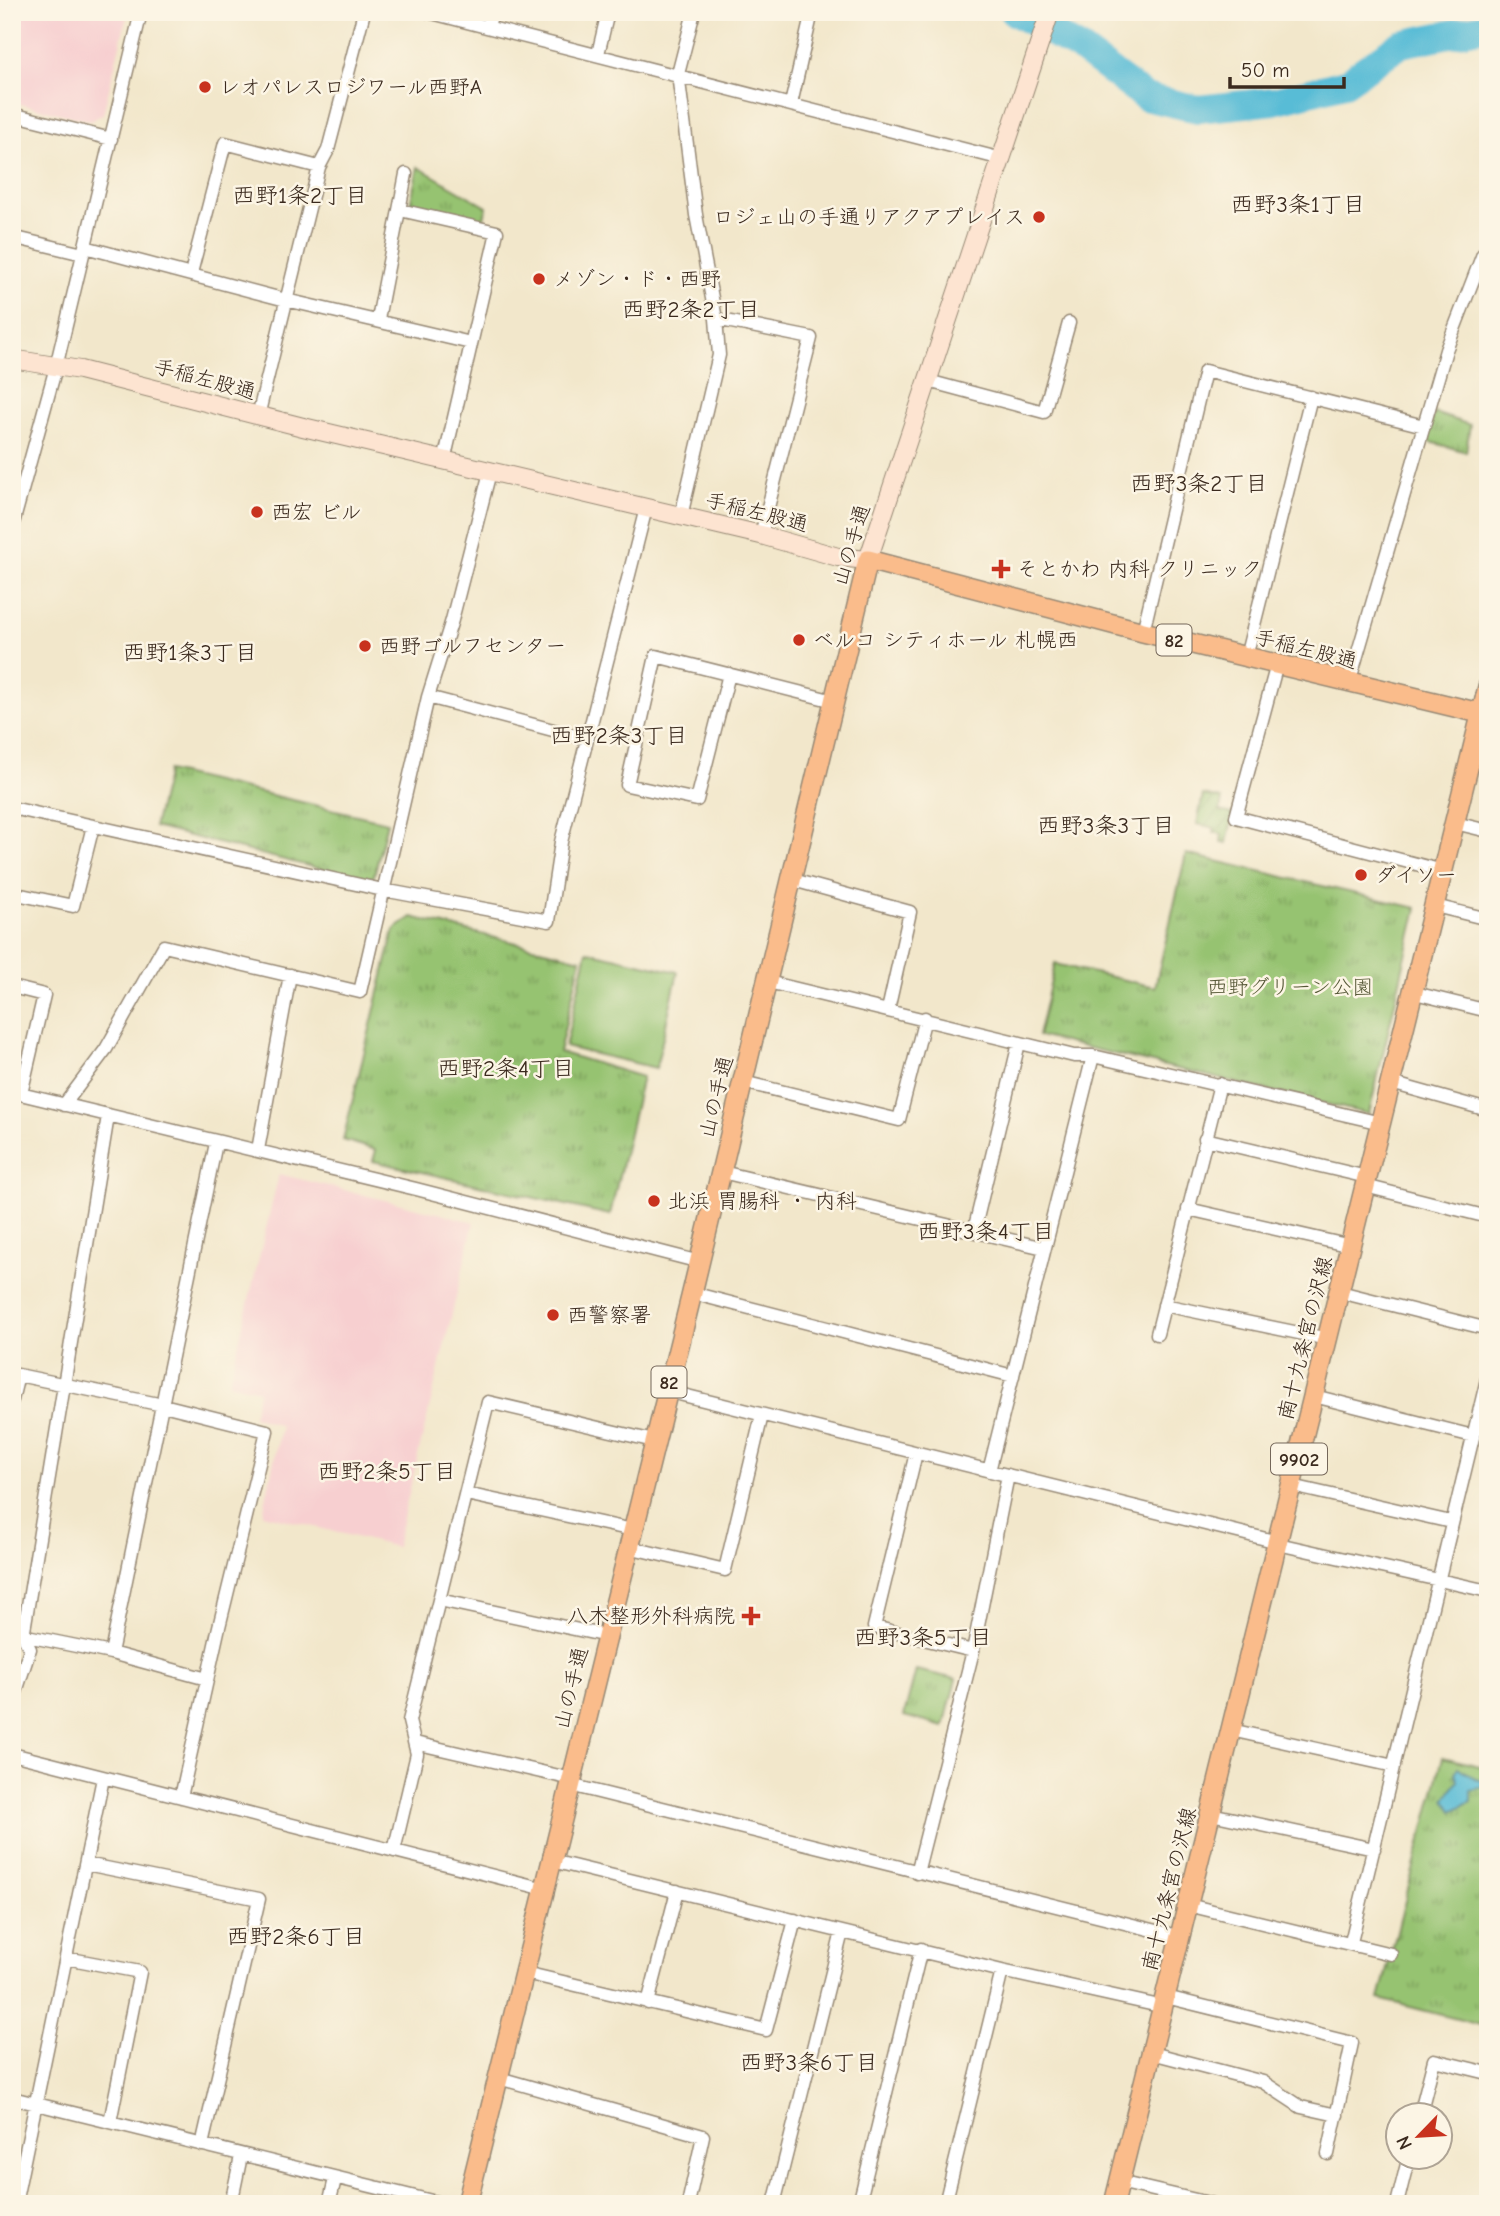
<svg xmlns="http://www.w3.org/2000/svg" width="1500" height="2216" viewBox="0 0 1500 2216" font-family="'Comic Neue','Klee One',sans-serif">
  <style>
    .built { fill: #f7cfd0 }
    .grass { fill: url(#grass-tufts); stroke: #687648; stroke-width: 2 }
    .garden { fill: url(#garden-furrows); stroke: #687648; stroke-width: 2 }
    .pitch { fill: #96c371; stroke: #687648; stroke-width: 2 }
    .water { fill: #58bcd6; stroke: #4a737a; stroke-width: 2 }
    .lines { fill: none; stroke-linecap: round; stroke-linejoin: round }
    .river { stroke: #58bcd6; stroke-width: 28 }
    .street-casing { stroke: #968874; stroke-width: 15 }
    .secondary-casing { stroke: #968874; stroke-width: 20 }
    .primary-casing { stroke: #968874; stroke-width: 22 }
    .street { stroke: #fff; stroke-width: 12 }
    .secondary { stroke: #fde4d1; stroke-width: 18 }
    .primary { stroke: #fabc8b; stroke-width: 19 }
    .poi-dot { fill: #c8321e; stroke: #fcf5e5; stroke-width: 2.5 }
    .labels { text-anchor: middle; stroke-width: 5; stroke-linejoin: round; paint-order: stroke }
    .shield { fill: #fcf5e5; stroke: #75675a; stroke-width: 2 }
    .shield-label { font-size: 19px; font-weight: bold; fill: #3b2a1e }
    .poi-label { font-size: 21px; fill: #3b2a1e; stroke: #fcf5e5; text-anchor: start }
    .street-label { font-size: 21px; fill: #3b2a1e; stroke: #fcf5e5 }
    .park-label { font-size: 21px; fill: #565837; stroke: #fcf5e5 }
    .neighbourhood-label { font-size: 23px; fill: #3b2a1e; stroke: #fcf5e5 }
  </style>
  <defs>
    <pattern id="grass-tufts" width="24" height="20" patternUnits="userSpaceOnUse" patternTransform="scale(1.75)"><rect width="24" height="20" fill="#96c371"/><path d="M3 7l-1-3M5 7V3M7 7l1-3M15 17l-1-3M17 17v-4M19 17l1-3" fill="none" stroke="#7c9f5c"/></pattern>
    <pattern id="garden-furrows" width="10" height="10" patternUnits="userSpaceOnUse" patternTransform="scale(1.75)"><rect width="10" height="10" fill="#96c371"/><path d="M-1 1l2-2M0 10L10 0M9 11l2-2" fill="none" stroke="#7c9f5c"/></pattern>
  </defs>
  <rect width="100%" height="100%" fill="#fcf5e5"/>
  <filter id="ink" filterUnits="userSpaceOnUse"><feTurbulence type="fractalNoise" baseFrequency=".0143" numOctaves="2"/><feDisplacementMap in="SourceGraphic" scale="14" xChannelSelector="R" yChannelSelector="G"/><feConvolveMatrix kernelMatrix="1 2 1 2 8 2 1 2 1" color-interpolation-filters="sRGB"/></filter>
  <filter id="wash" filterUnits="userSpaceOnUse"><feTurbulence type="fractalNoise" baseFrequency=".00686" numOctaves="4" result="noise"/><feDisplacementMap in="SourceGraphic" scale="28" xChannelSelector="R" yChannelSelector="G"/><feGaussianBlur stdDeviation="1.57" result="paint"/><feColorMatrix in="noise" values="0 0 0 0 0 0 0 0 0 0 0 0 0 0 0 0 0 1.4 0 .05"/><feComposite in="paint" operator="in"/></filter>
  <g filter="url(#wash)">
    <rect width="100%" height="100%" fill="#f2e7cb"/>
    <path class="built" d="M12,12H128L103,114L91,121L12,102Z
      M279,1174L474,1222L396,1547L263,1514L281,1426L253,1416L259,1390L229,1383Z"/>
    <path class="grass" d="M418,167L487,207L483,221L410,205Z
      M1434,413L1470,425L1466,452L1427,441Z
      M168,771L387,822L374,876L368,881L154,827Z
      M1186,854L1417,908L1369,1114L1038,1036L1055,964L1155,987Z
      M412,917L581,959L559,1052L642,1077L610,1215L373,1161L376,1150L343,1140L394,930Z
      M916,1670L956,1679L944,1727L904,1716Z
      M1443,1757L1488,1768V2027L1379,1999Z"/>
    <path class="garden" d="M1203,795L1222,799L1220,811L1233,814L1227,843L1221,842L1222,834L1214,832L1215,828L1197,824Z"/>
    <path class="pitch" d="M587,951L678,972L656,1068L565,1047Z"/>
    <path class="water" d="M1458,1767L1475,1779L1488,1782V1786L1471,1790V1802L1452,1811L1445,1799L1458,1781L1455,1773Z"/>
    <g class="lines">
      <path class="river" d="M1014,12L1082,50L1145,97L1198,109L1274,101L1345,83L1401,44L1488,26"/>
    </g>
  </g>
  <g filter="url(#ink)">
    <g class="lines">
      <g class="street-casing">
        <path id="street" d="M428,12L1002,159
          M488,27L492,12
          M598,54L608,12
          M791,104L812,12
          M12,114L111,139
          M400,210L497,232L444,461
          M12,237L83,254
          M85,247L286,300L471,343
          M191,273L225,143L319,167
          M378,319L406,174
          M716,319L811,338L761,535
          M928,381L1044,412L1069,323
          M258,416L319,167L328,150L364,12
          M681,516L719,355L716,319L696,215L678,74L694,12
          M12,527L56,367L141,12
          M1143,632L1205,371L1424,426
          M1246,657L1311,397
          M1277,664L1236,817L1443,871
          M729,674L697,800L627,785L656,656L834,701
          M1349,683L1446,350L1483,254
          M428,697L587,739
          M12,808L383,890L549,921L561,842L646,508
          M1455,823L1488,831
          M793,880L910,912L888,1010
          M12,893L73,906L93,826
          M1435,906L1488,919
          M768,982L1074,1056H1093L1381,1123
          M12,987L44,995L21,1094
          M1415,993L1488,1011
          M743,1082L899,1120L925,1018
          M1391,1083L1488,1110
          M12,1092L416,1189L700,1262
          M64,1105L106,1049L164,946L360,992L428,697L452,620L490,472
          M1205,1139L1367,1177
          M258,1150L290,975
          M722,1172L1044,1248
          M1365,1186L1488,1217
          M1188,1209L1351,1246
          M974,1231L1019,1043
          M1340,1292L1488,1329
          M692,1293L1013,1376
          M1164,1305L1328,1339
          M1157,1334L1220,1084
          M667,1391L1278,1542
          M1314,1396L1473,1436
          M12,1400L18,1375L163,1405L267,1431L218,1631L181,1797
          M916,1453L874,1627L973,1651
          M989,1471L1093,1056
          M1292,1486L1451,1522
          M466,1494L633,1530
          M1278,1544L1488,1591
          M628,1547L725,1570L762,1415
          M439,1600L607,1636
          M12,1633L111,1653L207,1679
          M111,1653L216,1143
          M12,1704L30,1649L23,1636L108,1116
          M1231,1730L1394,1766
          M415,1743L572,1779
          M12,1754L545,1889
          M570,1785L1181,1937
          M1211,1814L1374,1849
          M394,1851L417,1754L409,1721L488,1402L654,1441
          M552,1861L1002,1971L1164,2007
          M86,1864L259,1899L202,2145
          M917,1873L973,1651L1008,1475
          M1188,1905L1391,1954
          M1351,1942L1488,1375
          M66,1958L140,1972L110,2122
          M525,1973L766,2030L795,1920
          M1166,1997L1352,2043L1328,2154
          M648,2003L677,1891
          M1152,2053L1263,2082L1301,2107L1337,2115
          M499,2078L703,2136L688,2204
          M12,2098L444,2204
          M1420,2114L1434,2060L1488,2073
          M1119,2182L1213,2204
          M15,2204L103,1778
          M231,2204L241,2156
          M329,2204L335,2179
          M774,2204L842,1932
          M859,2204L921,1949
          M945,2204L1002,1971
          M1397,2204L1409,2156"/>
      </g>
      <g class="secondary-casing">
        <path id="secondary" d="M12,359L80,370L303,427L761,535L838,557L868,560L1050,12"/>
      </g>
      <g class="primary-casing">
        <path id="primary" d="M467,2204L692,1293L868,560L1143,632L1488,715
          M1114,2204L1488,687"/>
      </g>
      <use href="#street" class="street"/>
      <use href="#secondary" class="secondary"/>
      <use href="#primary" class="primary"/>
    </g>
  </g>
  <g class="poi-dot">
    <circle cx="205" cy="87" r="7"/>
    <circle cx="1039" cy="217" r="7"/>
    <circle cx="539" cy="279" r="7"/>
    <circle cx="257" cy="512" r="7"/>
    <path d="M997.5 558.5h7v7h7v7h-7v7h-7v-7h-7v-7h7z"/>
    <circle cx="799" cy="640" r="7"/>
    <circle cx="365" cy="646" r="7"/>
    <circle cx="1361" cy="875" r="7"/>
    <circle cx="654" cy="1201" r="7"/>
    <circle cx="553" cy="1315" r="7"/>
    <path d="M747.5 1605.5h7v7h7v7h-7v7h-7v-7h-7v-7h7z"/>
  </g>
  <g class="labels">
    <g class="shield">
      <rect x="1156.5" y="624.5" width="35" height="31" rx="5"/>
      <rect x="651.5" y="1366.5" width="35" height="31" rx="5"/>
      <rect x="1271" y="1443.5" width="56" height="31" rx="5"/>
    </g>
    <g class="shield-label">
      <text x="1174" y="647">82</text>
      <text x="669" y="1389">82</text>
      <text x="1299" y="1466">9902</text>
    </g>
    <g class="poi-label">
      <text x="219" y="94">レオパレスロジワール西野A</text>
      <text x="1025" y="224" text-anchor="end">ロジェ山の手通りアクアプレイス</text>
      <text x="553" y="286">メゾン・ド・西野</text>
      <text x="271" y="519">西宏 ビル</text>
      <text x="1017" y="576">そとかわ 内科 クリニック</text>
      <text x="813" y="647">ベルコ シティホール 札幌西</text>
      <text x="379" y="653">西野ゴルフセンター</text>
      <text x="1375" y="882">ダイソー</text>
      <text x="668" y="1208">北浜 胃腸科 ・ 内科</text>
      <text x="567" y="1322">西警察署</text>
      <text x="735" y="1623" text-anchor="end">八木整形外科病院</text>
    </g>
    <g class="street-label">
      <text transform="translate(205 379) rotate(15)" y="7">手稲左股通</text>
      <text transform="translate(757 512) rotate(14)" y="7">手稲左股通</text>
      <text transform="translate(851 545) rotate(-73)" y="7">山の手通</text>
      <text transform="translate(1306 649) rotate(14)" y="7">手稲左股通</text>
      <text transform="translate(716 1097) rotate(-76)" y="7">山の手通</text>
      <text transform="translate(1305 1338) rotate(-76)" y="7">南十九条宮の沢線</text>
      <text transform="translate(571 1688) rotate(-76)" y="7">山の手通</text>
      <text transform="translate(1169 1889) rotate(-76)" y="7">南十九条宮の沢線</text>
    </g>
    <g class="park-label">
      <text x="1290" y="994">西野グリーン公園</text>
    </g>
    <g class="neighbourhood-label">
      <text x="300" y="203">西野1条2丁目</text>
      <text x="1298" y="212">西野3条1丁目</text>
      <text x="691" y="317">西野2条2丁目</text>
      <text x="1199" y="491">西野3条2丁目</text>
      <text x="190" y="660">西野1条3丁目</text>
      <text x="619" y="743">西野2条3丁目</text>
      <text x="1106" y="833">西野3条3丁目</text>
      <text x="506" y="1076">西野2条4丁目</text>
      <text x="986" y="1239">西野3条4丁目</text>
      <text x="387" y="1479">西野2条5丁目</text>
      <text x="923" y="1645">西野3条5丁目</text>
      <text x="296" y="1944">西野2条6丁目</text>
      <text x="809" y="2070">西野3条6丁目</text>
    </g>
  </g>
  <rect width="1500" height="2216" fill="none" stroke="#fcf5e5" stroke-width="42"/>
  <g transform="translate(1419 2136) rotate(245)"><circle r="33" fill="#fcf5e5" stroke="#afa495" stroke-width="2"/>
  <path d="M0-5L12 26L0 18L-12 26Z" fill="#c8321e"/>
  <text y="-10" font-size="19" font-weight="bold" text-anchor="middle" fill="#3b2a1e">N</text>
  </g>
  <path d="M1230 77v10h114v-10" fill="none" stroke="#3b2a1e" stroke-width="3.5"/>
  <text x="1241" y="77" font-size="21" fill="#3b2a1e" stroke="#fcf5e5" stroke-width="5" paint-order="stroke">50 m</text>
</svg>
